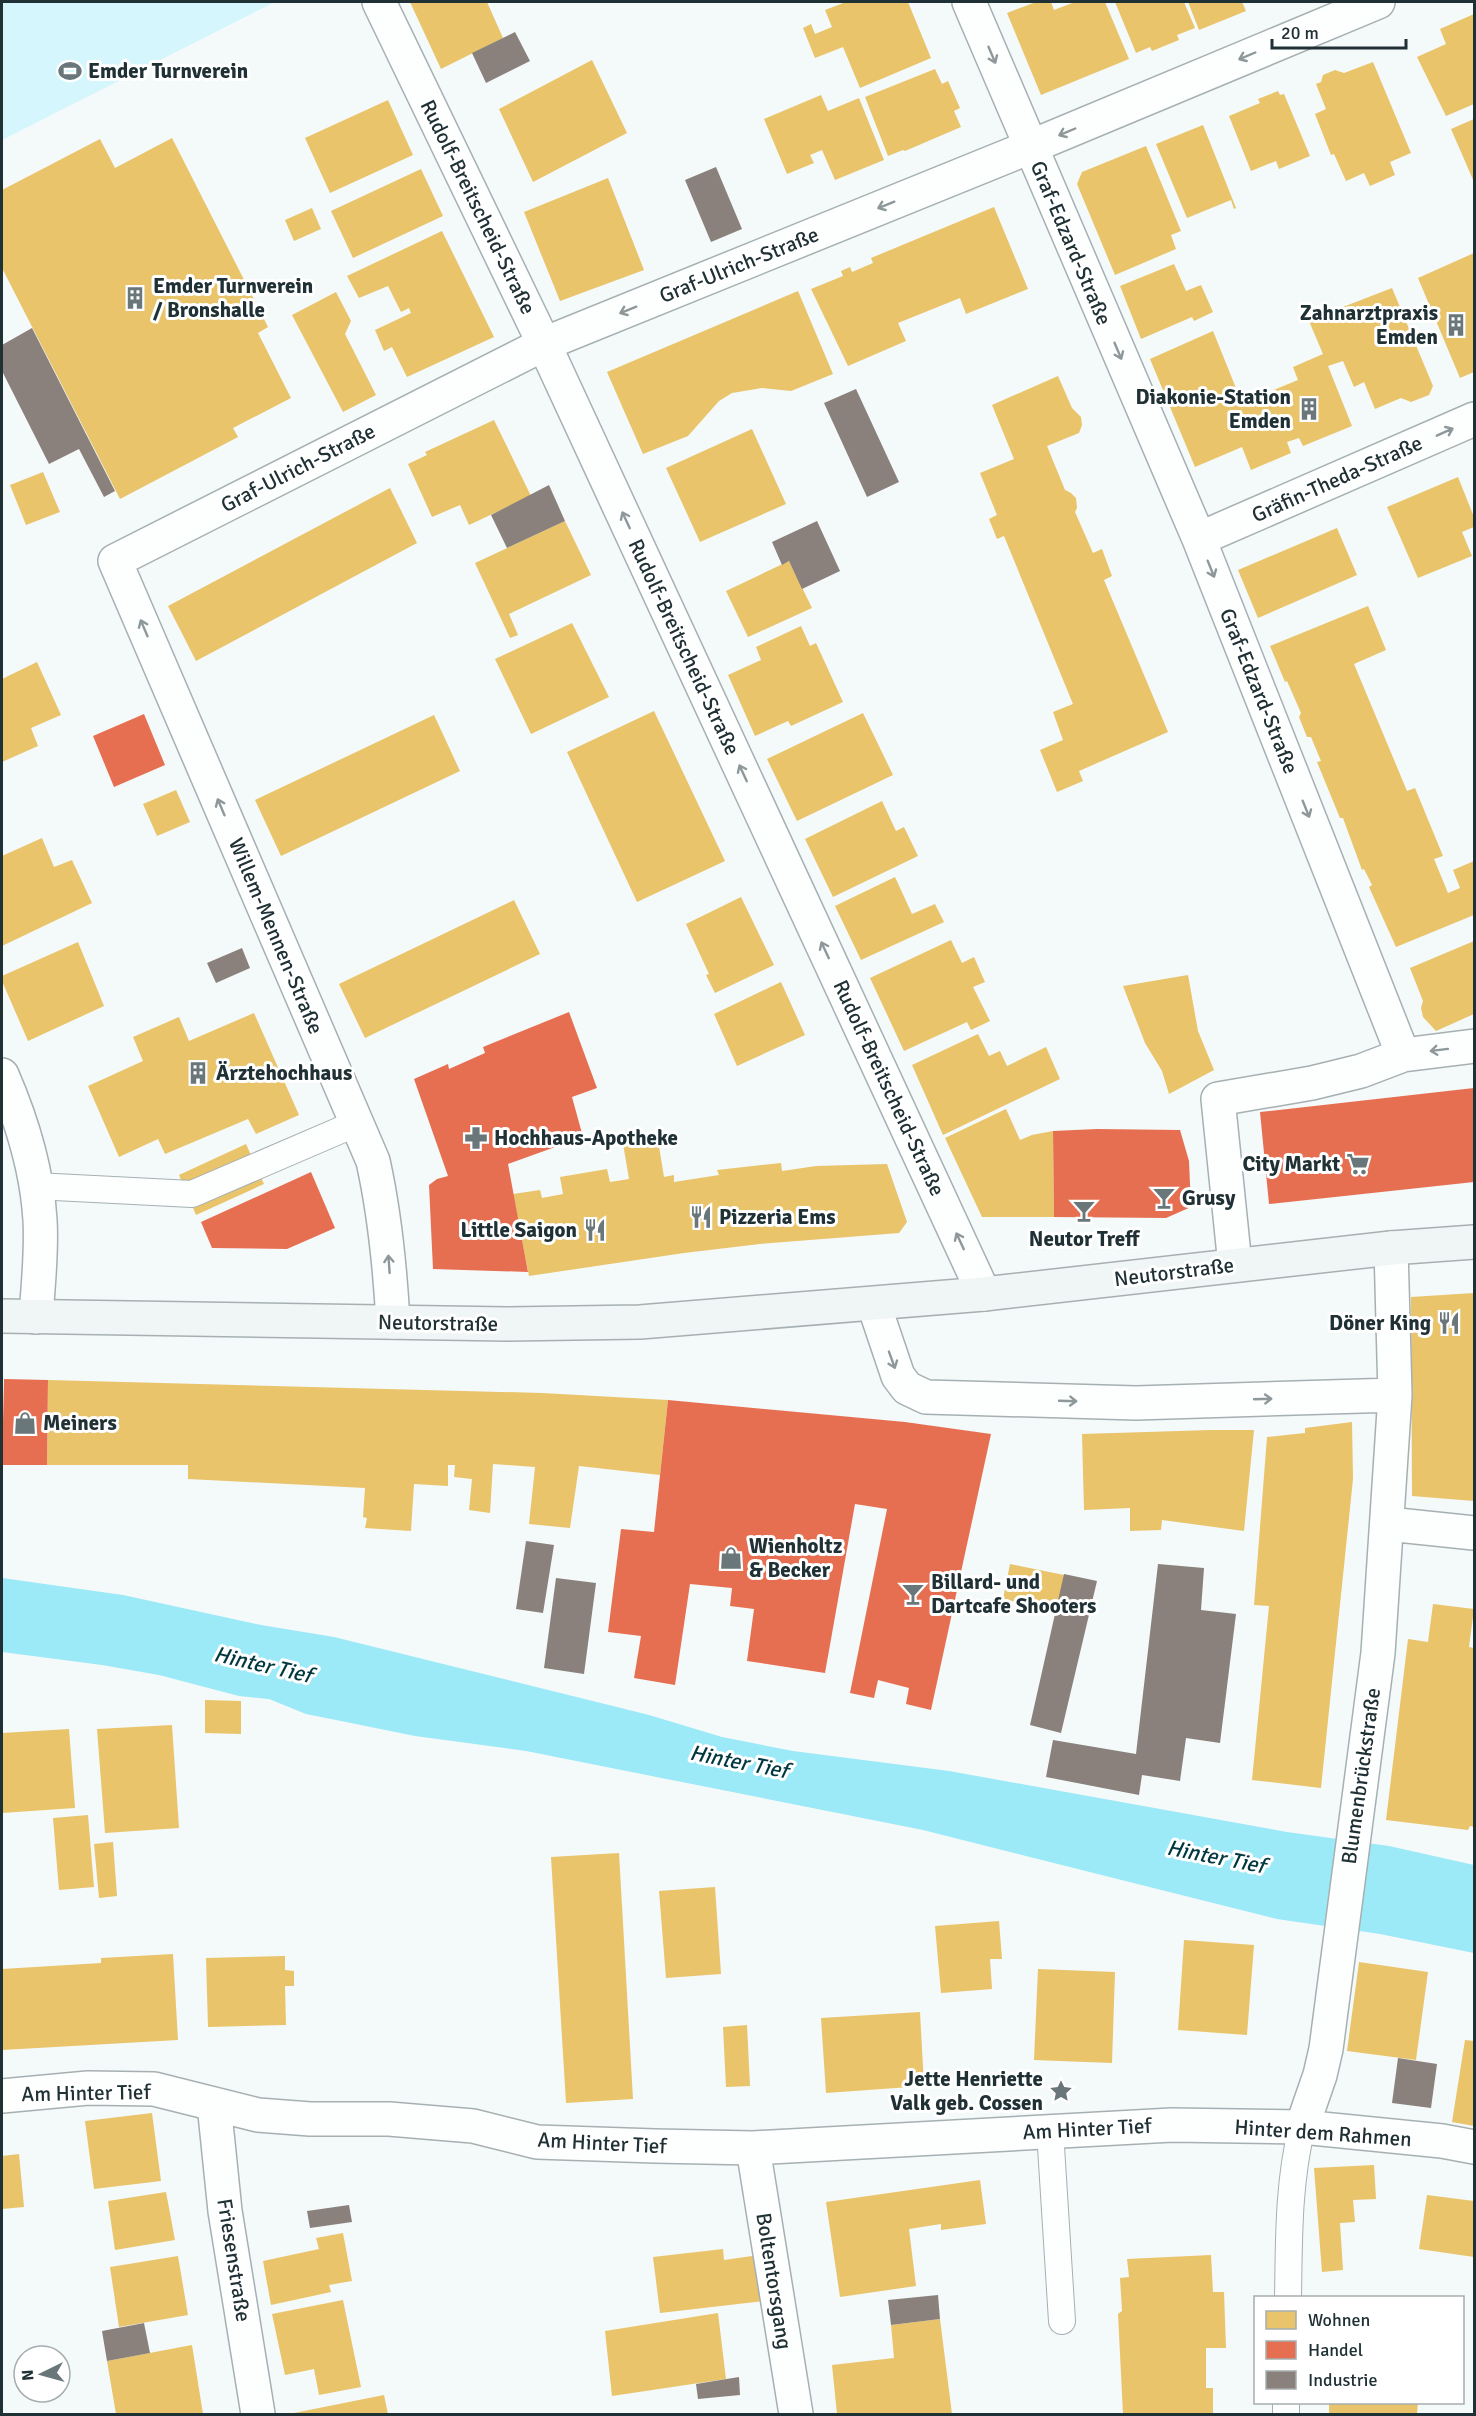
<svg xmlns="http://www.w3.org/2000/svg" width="1476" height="2416" viewBox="0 0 1476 2416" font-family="Signika,sans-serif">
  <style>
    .green { fill: #d5f6fc }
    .water { fill: #9ce9f7 }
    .homes { fill: #e9c46a }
    .shops { fill: #e76f51 }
    .industry { fill: #8a817c }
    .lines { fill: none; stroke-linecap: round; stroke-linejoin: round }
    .lane-casing { stroke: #a6b0b2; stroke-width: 28 }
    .street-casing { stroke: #a6b0b2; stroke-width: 36 }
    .secondary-casing { stroke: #a6b0b2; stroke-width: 36 }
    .lane { stroke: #fdfefe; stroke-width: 26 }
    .street { stroke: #fdfefe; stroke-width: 33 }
    .secondary { stroke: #f0f5f5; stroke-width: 33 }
    .oneway { stroke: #8e989a }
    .labels { text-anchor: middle; stroke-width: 6; stroke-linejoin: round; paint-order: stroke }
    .poi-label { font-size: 21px; font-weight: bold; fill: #203135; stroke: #fff; text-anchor: start }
    .street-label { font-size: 21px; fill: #203135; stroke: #fff }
    .water-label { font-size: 22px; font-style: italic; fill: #013840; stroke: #fff }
  </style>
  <rect width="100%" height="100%" fill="#f4f9fa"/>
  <path class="green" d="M2,2H275L2,140Z"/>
  <path class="water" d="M2,1578L123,1595L261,1625L334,1637L649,1715L722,1737L793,1751L949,1771L1287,1832L1389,1846L1474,1865V1953L1380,1934L1277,1919L923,1830L526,1751L415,1736L341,1721L306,1714L269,1699L239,1696L159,1675L102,1665L2,1652Z"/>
  <path class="homes" d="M410,2H487L503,38L441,69Z
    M846,2H908L931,58L860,88L843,47L815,58L803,28L811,24L815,34L832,27L825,10Z
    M1036,2H1051L1054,10L1075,2H1105L1129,59L1041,95L1007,13Z
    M1115,2H1184L1195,28L1177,35L1179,40L1152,51L1150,47L1136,53Z
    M1188,2H1242L1246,11L1199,30Z
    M1474,14V104L1446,116L1417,57L1446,44L1440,29Z
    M592,60L627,133L533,182L499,109Z
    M1373,62L1411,153L1390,162L1395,175L1370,186L1364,173L1346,181L1334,154L1331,155L1315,114L1326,109L1316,84L1321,82L1323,75L1335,70L1344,73Z
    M935,69L942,84L948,81L960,108L954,111L961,127L905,151L903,150L888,156L865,97Z
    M1278,91L1280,95L1284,94L1310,156L1279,169L1276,161L1251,171L1229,116L1260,103L1258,99Z
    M821,95L828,111L859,98L884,160L835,180L822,150L810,155L814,163L787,174L764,119Z
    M388,100L413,155L330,193L305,138Z
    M1474,119V182L1451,129Z
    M1203,125L1236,208L1234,209L1231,200L1187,218L1156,144Z
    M172,138L268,327L258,333L291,398L233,428L238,437L120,499L2,268V190L100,139L115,168Z
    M1146,146L1181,231L1171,235L1176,249L1115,275L1077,184L1082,172Z
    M421,169L443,216L353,258L331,211Z
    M608,178L644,270L560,301L524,212Z
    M994,207L1028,289L966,314L960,298L898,323L906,341L848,366L811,289L843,276L841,271L850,267L852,272L873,263L871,258Z
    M312,208L321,229L294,241L285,220Z
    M442,231L494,337L407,377L392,347L384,351L375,330L411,313L409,308L401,312L388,286L359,298L347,276Z
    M1474,253V372L1460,378L1418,278Z
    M1174,264L1186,291L1201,285L1213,312L1194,321L1192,317L1141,339L1120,286Z
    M1392,288L1433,386L1429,395L1411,402L1401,398L1375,409L1364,382L1354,387L1343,361L1328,366L1352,426L1303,446L1299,438L1287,442L1291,453L1251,470L1242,447L1195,467L1150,359L1213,331L1242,403L1298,380L1293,367L1323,354L1306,314L1327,305L1330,312Z
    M798,291L833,374L791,391L762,388L732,393L719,401L688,436L643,454L607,372Z
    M336,292L351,321L345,334L376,395L343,412L292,315Z
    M1058,376L1072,408L1081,417L1082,425L1079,433L1047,446L1065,490L1071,493L1076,498L1077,508L1075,512L1093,553L1102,549L1112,576L1104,580L1168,732L1079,771L1083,781L1057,792L1040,750L1063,740L1053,712L1073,704L1004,536L997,539L989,519L997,515L980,473L1014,459L992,405Z
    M494,420L531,496L469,525L460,505L432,517L408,464L427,455L425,452Z
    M752,429L786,504L700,542L666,468Z
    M43,472L60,512L26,525L10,485Z
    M1458,477L1474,517V527L1462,532L1472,556L1418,578L1387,507Z
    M390,488L417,543L196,661L168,606Z
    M565,521L591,575L509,614L518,635L510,638L475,563Z
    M1337,528L1357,575L1258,618L1238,570Z
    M789,561L812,608L748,637L726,591Z
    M1368,606L1386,650L1354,664L1407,791L1415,788L1443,856L1434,859L1448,893L1460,888L1453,870L1474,861V915L1396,947L1369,887L1372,885L1364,869L1362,870L1343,818H1340L1317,762L1321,761L1311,737H1307L1299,717L1301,713L1287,681L1285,682L1270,646Z
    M572,623L609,697L531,734L495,659Z
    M801,626L810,646L816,643L843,702L791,726L788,721L755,736L728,675L761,660L756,647Z
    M37,662L61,715L31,728L38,746L2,762V679Z
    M654,711L725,861L637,902L567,752Z
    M863,713L893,775L797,821L767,759Z
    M434,715L460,771L281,856L255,800Z
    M176,790L190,822L157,836L143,804Z
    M882,801L896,831L904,827L918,856L833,897L805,839Z
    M42,838L54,867L72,860L92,903L2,946V856Z
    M895,877L912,914L935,904L944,922L861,960L835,906Z
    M741,897L774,965L715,993L706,975L709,974L686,924Z
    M514,900L540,954L365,1038L339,984Z
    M951,940L962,963L974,957L985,982L973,987L990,1021L971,1030L967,1022L904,1051L870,978Z
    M1474,941V1014L1436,1031L1423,1017L1421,1008L1423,1001L1410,968Z
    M78,942L104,1006L28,1041L2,981V976Z
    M1188,975L1198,1031L1214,1070L1169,1094L1162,1071L1145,1043L1123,986Z
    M781,982L805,1035L737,1066L714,1014Z
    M254,1013L299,1115L256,1134L248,1119L165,1154L158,1139L119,1157L88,1086L143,1061L133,1037L179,1017L189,1041Z
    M978,1034L989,1056L1000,1051L1007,1066L1046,1047L1060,1079L943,1135L912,1065Z
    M1006,1109L1020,1140L1032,1135L1053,1131L1054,1217H982L945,1138Z
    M657,1134L664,1177L674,1175V1182L719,1175L717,1170L781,1163L782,1171L816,1166L887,1164L907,1222L899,1233L760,1244L684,1253L529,1276L513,1194L540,1190L542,1198L563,1194L560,1177L607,1169L610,1182L629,1179L622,1138Z
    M246,1144L264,1184L196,1215L179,1175Z
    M1474,1293V1501L1412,1496L1411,1297Z
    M48,1380L542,1393L668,1400L660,1475L579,1466L570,1528L529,1524L535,1467L493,1464L490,1513L469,1510L472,1479L454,1477L455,1465H448V1486L414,1484L411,1531L365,1528L367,1518L363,1517L365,1488L188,1479V1465H47Z
    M1352,1422L1353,1479L1321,1788L1252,1780L1269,1606L1254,1605L1267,1437L1305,1433V1428Z
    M1211,1430H1254L1244,1531L1162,1520L1161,1530L1130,1531V1508L1084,1510L1082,1434Z
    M1010,1564L1064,1575L1057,1611L1003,1599Z
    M1433,1604L1474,1609L1469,1647L1474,1648V1827L1470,1826L1468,1830L1386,1820L1408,1639L1428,1642Z
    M205,1700L241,1701V1734L205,1733Z
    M172,1725L179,1828L105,1833L97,1729Z
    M69,1729L75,1808L2,1813V1733Z
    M88,1815L94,1887L59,1890L53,1818Z
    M113,1842L117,1896L99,1898L94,1844Z
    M619,1853L633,2099L566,2103L551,1857Z
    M715,1887L721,1974L666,1978L659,1891Z
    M999,1921L1002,1959H990L992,1989L941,1993L935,1926Z
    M1184,1940L1254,1945L1247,2035L1178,2030Z
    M173,1954L178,2040L2,2050V1969L101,1963V1958Z
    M285,1956V1970L294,1971V1986H285L286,2025L208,2027L206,1958Z
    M1359,1962L1428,1972L1416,2060L1347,2051Z
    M1038,1969L1115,1972L1112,2063L1034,2060Z
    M920,2012L924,2086L826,2093L821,2018Z
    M747,2025L750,2086L726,2087L723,2027Z
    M1465,2040L1474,2041V2126L1452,2122Z
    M152,2113L161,2181L94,2189L85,2121Z
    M19,2154L24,2207L2,2209V2156Z
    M1374,2165L1376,2199L1353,2200L1355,2222L1340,2223L1343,2270L1322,2272L1314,2168Z
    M980,2180L986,2224L941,2230V2224L909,2229L916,2286L840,2297L826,2202Z
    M166,2192L175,2240L115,2250L108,2201Z
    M1427,2195L1474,2201V2257L1419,2249Z
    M343,2233L352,2281L329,2285L331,2292L271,2305L263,2261L319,2249L316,2238Z
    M723,2249L724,2260L759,2255L764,2301L660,2313L653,2257Z
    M1211,2255L1213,2292H1224L1226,2348H1206V2388H1213V2414H1123L1118,2314L1122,2311L1120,2278L1129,2277L1127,2259Z
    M178,2256L188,2315L119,2327L110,2267Z
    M343,2300L361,2387L319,2395L314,2369L285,2375L272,2314Z
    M718,2313L726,2379L612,2396L605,2331Z
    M940,2319L952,2414H837L832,2365L894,2358L891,2325Z
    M192,2345L203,2414H116L107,2361Z
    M384,2395L388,2414H294V2413Z
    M1329,2403H1418L1417,2414H1329Z"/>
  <path class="shops" d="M144,714L165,765L114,787L93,736Z
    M569,1012L597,1088L572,1097L583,1137L508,1164L528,1272L433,1269L429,1185L437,1179L448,1176L414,1079L448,1064L449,1069L485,1053L483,1047Z
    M1474,1088V1182L1269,1204L1260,1112Z
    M1097,1129L1180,1130L1189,1161L1191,1207L1166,1218L1054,1217L1053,1131Z
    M311,1172L335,1228L287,1249L212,1248L201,1222Z
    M4,1379L48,1380L47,1465H2Z
    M668,1400L905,1422L991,1434L931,1710L906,1704L909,1688L878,1680L874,1698L850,1693L887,1509L855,1504L825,1673L747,1661L754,1609L730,1606L732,1588L690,1584L675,1685L634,1678L641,1636L608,1632L621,1529L654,1532Z"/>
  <path class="industry" d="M515,32L530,61L486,83L472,53Z
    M716,167L742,229L711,242L685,180Z
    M32,328L115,491L104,497L79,449L49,464L2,371V345Z
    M856,389L899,482L867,497L824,403Z
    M549,485L565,521L507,548L491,515Z
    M817,521L840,571L802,589L789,561L782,565L772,542Z
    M242,948L250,968L216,983L207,963Z
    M526,1541L554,1545L543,1613L516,1609Z
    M1158,1564L1204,1568L1201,1610L1236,1614L1220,1743L1186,1738L1180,1781L1142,1775L1139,1795L1046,1777L1053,1740L1136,1754Z
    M1064,1574L1097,1581L1061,1733L1030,1725Z
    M556,1578L596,1583L584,1674L544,1668Z
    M1398,2058L1437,2064L1431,2108L1392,2103Z
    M349,2205L352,2222L310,2228L307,2211Z
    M938,2295L940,2319L891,2325L888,2300Z
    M144,2323L150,2353L107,2361L102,2331Z
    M739,2377L740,2395L698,2399L696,2384Z"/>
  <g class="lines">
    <g class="lane-casing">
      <path id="lane" d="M35,1186L192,1194L357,1123
        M1050,2131L1062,2321
        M1288,2298C1289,2240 1288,2184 1302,2127
        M1286,2414V2402"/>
    </g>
    <g class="street-casing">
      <path id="street" d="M379,2L544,344L984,1294
        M969,2L1199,539L1403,1055L1361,1071L1312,1083L1218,1099L1235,1265
        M1199,539L1474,419
        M1403,1055L1474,1046
        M2,1075C22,1121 37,1170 40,1220C42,1252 38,1285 36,1317
        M874,1305L898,1376L907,1388L926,1397L1136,1403L1395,1395
        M393,1322C390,1267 385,1215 373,1161L115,561L544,344L1030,147L1378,2
        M1388,1524L1474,1533
        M2,2096L88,2088L154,2089L258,2115L310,2119H389L473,2126L537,2142L655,2146L753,2148L1172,2125L1302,2127L1442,2141L1474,2147
        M214,2104L225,2211L258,2414
        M1302,2127L1320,2075L1326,2049L1378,1653L1395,1395L1391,1248
        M753,2148L796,2414"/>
    </g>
    <g class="secondary-casing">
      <path id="secondary" d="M2,1316L507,1324L640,1322L984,1294L1391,1248L1474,1242"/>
    </g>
    <use href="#lane" class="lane"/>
    <use href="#street" class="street"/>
    <use href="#secondary" class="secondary"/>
  </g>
  <defs><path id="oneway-shaft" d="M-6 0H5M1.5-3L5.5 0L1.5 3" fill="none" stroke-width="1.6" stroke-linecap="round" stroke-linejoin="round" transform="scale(1.5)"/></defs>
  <g class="oneway">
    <use href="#oneway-shaft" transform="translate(992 55) rotate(67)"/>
    <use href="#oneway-shaft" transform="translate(1247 56) rotate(157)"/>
    <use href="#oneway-shaft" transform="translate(1067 132) rotate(157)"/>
    <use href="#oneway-shaft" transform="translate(886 205) rotate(158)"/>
    <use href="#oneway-shaft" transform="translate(628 310) rotate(158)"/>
    <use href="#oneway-shaft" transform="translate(1118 351) rotate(67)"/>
    <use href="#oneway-shaft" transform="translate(1445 432) rotate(-24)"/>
    <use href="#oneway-shaft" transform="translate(626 520) rotate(-115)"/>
    <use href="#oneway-shaft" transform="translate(1211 569) rotate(68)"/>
    <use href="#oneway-shaft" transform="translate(144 628) rotate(-113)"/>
    <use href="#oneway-shaft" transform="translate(743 773) rotate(-115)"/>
    <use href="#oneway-shaft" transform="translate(221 807) rotate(-113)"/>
    <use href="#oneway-shaft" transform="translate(1306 809) rotate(68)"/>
    <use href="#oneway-shaft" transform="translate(825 950) rotate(-115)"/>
    <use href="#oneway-shaft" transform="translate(1439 1050) rotate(173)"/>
    <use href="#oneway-shaft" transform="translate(960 1241) rotate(-115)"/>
    <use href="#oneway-shaft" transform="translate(389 1264) rotate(-94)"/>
    <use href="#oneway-shaft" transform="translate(892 1360) rotate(70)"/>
    <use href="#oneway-shaft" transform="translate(1263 1399) rotate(-2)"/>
    <use href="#oneway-shaft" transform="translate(1068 1401) rotate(2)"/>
  </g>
  <defs>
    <g id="stadium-bare" transform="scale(1.8)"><path d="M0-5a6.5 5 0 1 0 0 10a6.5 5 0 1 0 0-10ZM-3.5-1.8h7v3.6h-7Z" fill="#6a777a" stroke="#fff" stroke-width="2.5" paint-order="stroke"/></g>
    <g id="building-bare" transform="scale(1.8)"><path d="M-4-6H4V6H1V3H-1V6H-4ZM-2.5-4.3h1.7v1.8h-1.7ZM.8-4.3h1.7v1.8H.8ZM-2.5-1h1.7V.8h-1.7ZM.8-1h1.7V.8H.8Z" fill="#6a777a" stroke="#fff" stroke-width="2.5" paint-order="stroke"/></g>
    <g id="pharmacy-bare" transform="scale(1.8)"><path d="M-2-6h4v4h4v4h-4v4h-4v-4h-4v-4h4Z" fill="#6a777a" stroke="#fff" stroke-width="2.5" paint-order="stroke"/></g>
    <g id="supermarket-bare" transform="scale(1.8)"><path d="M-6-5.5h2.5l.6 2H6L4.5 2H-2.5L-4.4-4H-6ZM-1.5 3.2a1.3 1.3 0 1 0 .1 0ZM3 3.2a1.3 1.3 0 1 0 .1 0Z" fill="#6a777a" stroke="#fff" stroke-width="2.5" paint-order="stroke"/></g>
    <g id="bar-bare" transform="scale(1.8)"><path d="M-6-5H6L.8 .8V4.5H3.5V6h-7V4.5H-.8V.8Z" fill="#6a777a" stroke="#fff" stroke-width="2.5" paint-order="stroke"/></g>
    <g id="restaurant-bare" transform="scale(1.8)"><path d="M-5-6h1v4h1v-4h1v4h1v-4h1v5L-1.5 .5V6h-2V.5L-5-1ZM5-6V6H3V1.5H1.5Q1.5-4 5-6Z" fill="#6a777a" stroke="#fff" stroke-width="2.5" paint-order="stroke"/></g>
    <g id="shop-bare" transform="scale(1.8)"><path d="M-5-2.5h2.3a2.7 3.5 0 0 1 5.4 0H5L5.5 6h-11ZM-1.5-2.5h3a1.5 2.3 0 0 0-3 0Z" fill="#6a777a" stroke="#fff" stroke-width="2.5" paint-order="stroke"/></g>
    <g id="sight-bare" transform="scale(1.8)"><path d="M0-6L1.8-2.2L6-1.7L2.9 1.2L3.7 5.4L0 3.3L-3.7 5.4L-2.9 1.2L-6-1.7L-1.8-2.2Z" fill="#6a777a" stroke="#fff" stroke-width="2.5" paint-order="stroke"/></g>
  </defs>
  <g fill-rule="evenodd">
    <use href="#stadium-bare" x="70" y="71"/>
    <use href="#building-bare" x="135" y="298"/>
    <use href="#building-bare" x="1456" y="325"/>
    <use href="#building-bare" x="1309" y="409"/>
    <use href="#building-bare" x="198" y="1073"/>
    <use href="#pharmacy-bare" x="476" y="1138"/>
    <use href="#supermarket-bare" x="1358" y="1164"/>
    <use href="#bar-bare" x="1164" y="1198"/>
    <use href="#bar-bare" x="1084" y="1211"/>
    <use href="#restaurant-bare" x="701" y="1217"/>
    <use href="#restaurant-bare" x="595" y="1230"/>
    <use href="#restaurant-bare" x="1449" y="1323"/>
    <use href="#shop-bare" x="25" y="1423"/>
    <use href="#shop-bare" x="731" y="1558"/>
    <use href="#bar-bare" x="913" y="1594"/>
    <use href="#sight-bare" x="1061" y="2091"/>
  </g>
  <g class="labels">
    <g class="poi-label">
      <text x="88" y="78">Emder Turnverein</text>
      <text x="153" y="293">Emder Turnverein<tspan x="153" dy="24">/ Bronshalle</tspan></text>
      <text x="1438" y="320" text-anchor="end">Zahnarztpraxis<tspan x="1438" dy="24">Emden</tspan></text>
      <text x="1291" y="404" text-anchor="end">Diakonie-Station<tspan x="1291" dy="24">Emden</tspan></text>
      <text x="216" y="1080">Ärztehochhaus</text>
      <text x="494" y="1145">Hochhaus-Apotheke</text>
      <text x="1340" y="1171" text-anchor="end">City Markt</text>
      <text x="1182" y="1205">Grusy</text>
      <text x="719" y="1224">Pizzeria Ems</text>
      <text x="577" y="1237" text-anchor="end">Little Saigon</text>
      <text x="1084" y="1246" text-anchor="middle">Neutor Treff</text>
      <text x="1431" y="1330" text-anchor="end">Döner King</text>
      <text x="43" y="1430">Meiners</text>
      <text x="749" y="1553">Wienholtz<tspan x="749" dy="24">&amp; Becker</tspan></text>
      <text x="931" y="1589">Billard- und<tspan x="931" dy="24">Dartcafe Shooters</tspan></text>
      <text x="1043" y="2086" text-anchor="end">Jette Henriette<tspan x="1043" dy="24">Valk geb. Cossen</tspan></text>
    </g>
    <g class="street-label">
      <text transform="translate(478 207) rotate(64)" y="7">Rudolf-Breitscheid-Straße</text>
      <text transform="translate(1071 243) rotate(67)" y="7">Graf-Edzard-Straße</text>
      <text transform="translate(739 265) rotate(-22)" y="7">Graf-Ulrich-Straße</text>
      <text transform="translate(298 468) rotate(-27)" y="7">Graf-Ulrich-Straße</text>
      <text transform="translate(1337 479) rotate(-24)" y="7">Gräfin-Theda-Straße</text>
      <text transform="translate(684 647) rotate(65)" y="7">Rudolf-Breitscheid-Straße</text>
      <text transform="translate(1259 691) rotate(68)" y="7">Graf-Edzard-Straße</text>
      <text transform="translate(276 936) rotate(67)" y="7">Willem-Mennen-Straße</text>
      <text transform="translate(889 1088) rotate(65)" y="7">Rudolf-Breitscheid-Straße</text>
      <text transform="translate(1174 1272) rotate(-7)" y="7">Neutorstraße</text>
      <text transform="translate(438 1323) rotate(1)" y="7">Neutorstraße</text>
      <text transform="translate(1361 1776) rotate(-82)" y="7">Blumenbrückstraße</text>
      <text transform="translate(86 2093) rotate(-1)" y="7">Am Hinter Tief</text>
      <text transform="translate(1087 2129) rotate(-3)" y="7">Am Hinter Tief</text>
      <text transform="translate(1323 2133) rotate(4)" y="7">Hinter dem Rahmen</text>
      <text transform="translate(602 2143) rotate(3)" y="7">Am Hinter Tief</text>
      <text transform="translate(234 2260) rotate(81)" y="7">Friesenstraße</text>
      <text transform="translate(774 2281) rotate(81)" y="7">Boltentorsgang</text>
    </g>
    <g class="water-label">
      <text transform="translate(263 1664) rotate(13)" y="8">Hinter Tief</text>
      <text transform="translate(739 1761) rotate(11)" y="8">Hinter Tief</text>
      <text transform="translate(1216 1856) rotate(11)" y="8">Hinter Tief</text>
    </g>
  </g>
  <rect width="1476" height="2416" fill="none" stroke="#203135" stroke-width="6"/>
  <rect x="1254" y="2296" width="210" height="108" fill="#ffffff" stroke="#a6adae" stroke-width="1.5"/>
  <rect x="1266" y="2311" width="30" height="18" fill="#e9c46a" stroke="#a6adae" stroke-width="1.5"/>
  <text x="1308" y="2326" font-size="18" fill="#203135">Wohnen</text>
  <rect x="1266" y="2341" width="30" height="18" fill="#e76f51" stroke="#a6adae" stroke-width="1.5"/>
  <text x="1308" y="2356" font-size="18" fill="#203135">Handel</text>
  <rect x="1266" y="2371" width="30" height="18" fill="#8a817c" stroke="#a6adae" stroke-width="1.5"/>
  <text x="1308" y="2386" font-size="18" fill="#203135">Industrie</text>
  <g transform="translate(42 2374) rotate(265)"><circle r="28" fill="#ffffff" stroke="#a6adae" stroke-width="1.5"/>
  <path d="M0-4.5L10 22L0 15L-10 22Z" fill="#6a777a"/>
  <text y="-9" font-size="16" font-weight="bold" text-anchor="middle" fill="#203135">N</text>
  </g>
  <path d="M1272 39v9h134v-9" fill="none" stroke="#203135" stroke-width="3"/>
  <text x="1281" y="39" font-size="18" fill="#203135" stroke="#ffffff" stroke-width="4.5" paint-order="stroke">20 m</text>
</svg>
